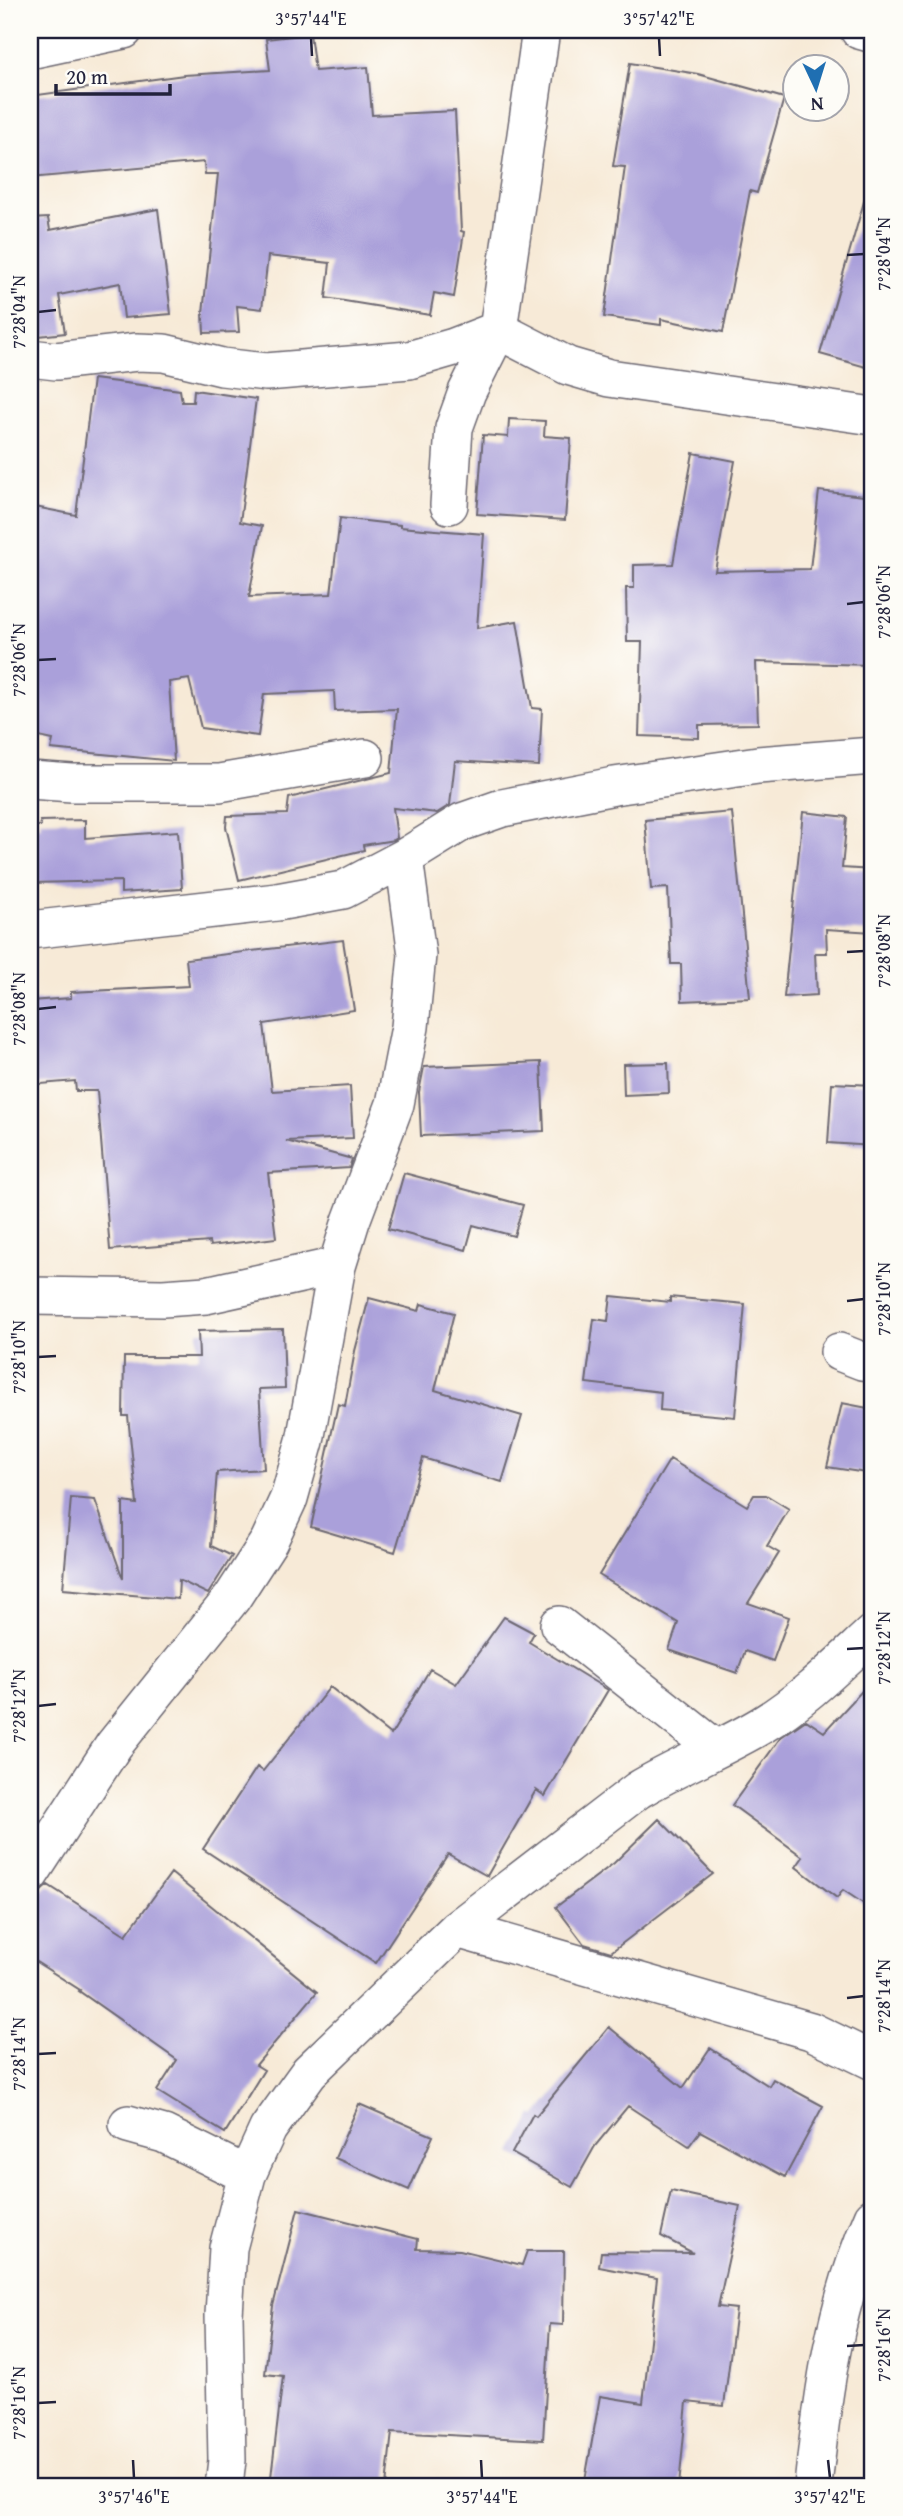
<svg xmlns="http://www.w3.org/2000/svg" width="903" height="2516" viewBox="0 0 903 2516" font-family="'Gentium Book Plus',serif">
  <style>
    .building { fill: #aaa0da }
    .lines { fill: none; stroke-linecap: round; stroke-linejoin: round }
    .minor-casing { stroke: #6d6872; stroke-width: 40 }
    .minor { stroke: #fff; stroke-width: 37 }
    .ticks { fill: none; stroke: #22223b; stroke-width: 2.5 }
    .neatline { fill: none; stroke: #22223b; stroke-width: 2.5 }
    .ticks-label { font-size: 18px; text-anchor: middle; fill: #22223b }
  </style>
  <rect width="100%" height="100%" fill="#fdfcf7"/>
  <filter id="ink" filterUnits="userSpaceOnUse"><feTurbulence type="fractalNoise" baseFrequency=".0143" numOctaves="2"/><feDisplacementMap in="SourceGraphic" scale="14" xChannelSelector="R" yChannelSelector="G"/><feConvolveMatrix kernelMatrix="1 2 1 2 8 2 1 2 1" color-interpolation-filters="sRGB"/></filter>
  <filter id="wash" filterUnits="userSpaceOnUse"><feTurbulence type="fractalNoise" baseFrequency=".00686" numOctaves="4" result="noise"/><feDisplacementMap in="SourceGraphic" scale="28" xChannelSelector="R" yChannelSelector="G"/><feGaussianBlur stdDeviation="1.57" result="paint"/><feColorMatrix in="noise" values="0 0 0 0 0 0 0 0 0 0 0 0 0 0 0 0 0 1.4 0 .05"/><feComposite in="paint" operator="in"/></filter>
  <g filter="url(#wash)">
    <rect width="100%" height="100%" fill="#f7ead7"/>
    <g id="blocks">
      <path class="building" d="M310,34L315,71L368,67L372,115L455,111L461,231L464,232L454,297L434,293L430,315L326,298L330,263L268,256L262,309L237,306L239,332L204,333L203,313L218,174H205L204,162L30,178V96L184,75L270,70L266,39Z
        M630,63L698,74L784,98L757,193L750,191L723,332L661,319V325L604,317L625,167L613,166Z
        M865,198L873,199V369L820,354Z
        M158,209L171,314L124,318L120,283L59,295L65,333L30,337V219L48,218L50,230Z
        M93,379L180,390L182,402H193L194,390L256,399L240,522L262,526L249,597L331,594L340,518L400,525V527L484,534L477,628L517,621L532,708L542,709L539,766L455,761L450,805L437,813L393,808L397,838L394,840L363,845L364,850L239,880L226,827L227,816L287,814L289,798L391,773L397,709L335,711L334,691L264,694L258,736L201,728L189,679L169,682L174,761L51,749L53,740L30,735V506L76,515Z
        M509,419L545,421L544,436L571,438L565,520L477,514L483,435L508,437Z
        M693,453L735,461L715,571L810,569L819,491L873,497V665L756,662L758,724L699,725V738L639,736L642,642H627L626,588H634V565L673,564Z
        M732,812L750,998L682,1001L681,964H671L668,888L651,889L645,820Z
        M803,812L847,817L842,868L873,870V932L826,929L827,953H815L817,995L784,997Z
        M85,820V838L178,831L182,889L121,893V881L30,883V826H41L40,821Z
        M343,940L354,1010L264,1024L272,1091L350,1086L353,1138L286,1141L352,1159L349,1168L268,1173L276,1238L210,1246L209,1242L110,1250L97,1091H76L75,1081L30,1085V1001L71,998V992L189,986L186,959Z
        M541,1062L544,1131L421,1136L419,1092L424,1067Z
        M668,1063L669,1093L624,1095L623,1064Z
        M832,1083L873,1085V1146L828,1143Z
        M404,1173L523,1205L514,1236L473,1225L466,1250L388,1229Z
        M611,1296L670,1302V1297L745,1304L735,1417L660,1410L661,1392L586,1383L594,1319L608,1321Z
        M369,1298L419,1311L421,1304L454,1313L435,1390L522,1416L502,1482L423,1458L395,1552L311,1527L338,1404L345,1406L355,1351Z
        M283,1329L285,1388L259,1389L264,1469L217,1472L211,1546L232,1556L208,1594L179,1580L178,1599L63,1589L71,1498L95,1500L123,1579V1502L137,1504L128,1416H123L124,1357H199L198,1331Z
        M842,1403L873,1409V1474L827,1467Z
        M670,1459L747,1506L754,1495H766L789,1509L767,1546L779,1553L748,1603L789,1617L773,1661L745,1651L737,1673L669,1650L678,1623L599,1575Z
        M504,1617L534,1633L529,1642L608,1690L545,1796L536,1790L487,1876L448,1854L376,1963L203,1849L257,1767L263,1771L330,1687L391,1735L430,1669L456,1684Z
        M873,1679V1910L843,1890L837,1898L796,1867L803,1857L732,1805L781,1737L806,1720L824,1732Z
        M659,1819L713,1874L611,1952L584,1944L556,1907L614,1863Z
        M171,1873L317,1992L256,2065L264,2070L225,2133L157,2091L177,2060L79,1991L80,1990L30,1958V1895L40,1892L48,1885L126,1935Z
        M609,2027L683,2088L710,2048L769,2086L773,2079L823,2106L785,2177L700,2131L689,2146L628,2106L595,2146L572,2187L512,2153L533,2114L536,2116Z
        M359,2104L433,2136L409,2190L335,2158Z
        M671,2191L740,2206L718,2307L736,2309L724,2406L687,2402L679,2486H584L600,2396L643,2403L657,2278L599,2267L601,2252L693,2253L661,2236Z
        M298,2209L418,2239L417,2249L460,2250L522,2265L527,2251H564L563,2325L550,2324L543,2440L392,2432L386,2486H270L283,2376L265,2374L273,2306Z"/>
    </g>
  </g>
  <g filter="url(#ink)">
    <use href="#blocks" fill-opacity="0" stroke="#6d6872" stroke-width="2"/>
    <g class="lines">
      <g class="minor-casing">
        <path id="minor" d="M859,30L873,34
          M30,50L124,30
          M30,358L56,361L137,352L164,353L222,367L266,372L409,360L454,347L498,330L568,366L609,378L873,416
          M449,505L454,428L467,392L498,330L541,30
          M30,780L72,783H219L365,758
          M30,930L277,902L343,890L404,858L462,822L502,808L614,786L758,765L873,756
          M30,1296L163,1298L206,1295L337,1266
          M839,1352L862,1361L873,1362
          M559,1625L715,1748
          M30,1874L114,1745L232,1598L269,1541L289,1498L305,1441L337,1266L351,1221L395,1104L410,1027L417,955L404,858
          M457,1929L811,2031L873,2061
          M128,2124L164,2134L247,2175
          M224,2486L227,2460L224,2315L228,2248L247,2175L268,2129L309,2072L457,1929L638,1790C678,1766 722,1749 762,1725C803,1700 838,1665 873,1633
          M813,2486C823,2390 834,2307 873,2217"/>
      </g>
      <use href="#minor" class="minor"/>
    </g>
  </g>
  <path class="ticks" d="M311,38L312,56M659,38L660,56M847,255L864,254M38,312L56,310M847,604L864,602M38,660L56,659M847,952L864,951M38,1009L56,1007M847,1301L864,1299M38,1357L56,1356M847,1649L864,1648M38,1706L56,1704M847,1998L864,1996M38,2054L56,2053M847,2346L864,2345M38,2403L56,2402M133,2460L134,2478M481,2460L482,2478M828,2460L830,2478"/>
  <rect width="903" height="2516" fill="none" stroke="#fdfcf7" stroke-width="77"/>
  <g transform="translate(816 88) rotate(176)"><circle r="33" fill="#fdfcf7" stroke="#a5a5ac" stroke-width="2"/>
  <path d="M0-5L12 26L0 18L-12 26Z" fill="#1f6fb2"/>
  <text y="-10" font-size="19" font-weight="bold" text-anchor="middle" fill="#22223b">N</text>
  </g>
  <path d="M56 84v10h114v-10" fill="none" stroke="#22223b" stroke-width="3.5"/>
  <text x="66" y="84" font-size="21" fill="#22223b" stroke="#fdfcf7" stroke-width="5" paint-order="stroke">20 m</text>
  <rect x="38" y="38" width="826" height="2440" class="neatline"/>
  <g class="ticks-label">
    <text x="311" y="25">3°57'44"E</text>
    <text x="659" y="25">3°57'42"E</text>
    <text transform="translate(884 254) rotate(-90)" y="6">7°28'04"N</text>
    <text transform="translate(19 312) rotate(-90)" y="6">7°28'04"N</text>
    <text transform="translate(884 602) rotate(-90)" y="6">7°28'06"N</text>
    <text transform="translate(19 660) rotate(-90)" y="6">7°28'06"N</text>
    <text transform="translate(884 951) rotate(-90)" y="6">7°28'08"N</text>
    <text transform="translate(19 1009) rotate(-90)" y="6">7°28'08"N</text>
    <text transform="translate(884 1299) rotate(-90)" y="6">7°28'10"N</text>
    <text transform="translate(19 1357) rotate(-90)" y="6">7°28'10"N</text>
    <text transform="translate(884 1648) rotate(-90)" y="6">7°28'12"N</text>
    <text transform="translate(19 1706) rotate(-90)" y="6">7°28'12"N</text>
    <text transform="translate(884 1996) rotate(-90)" y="6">7°28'14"N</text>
    <text transform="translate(19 2054) rotate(-90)" y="6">7°28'14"N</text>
    <text transform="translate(884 2345) rotate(-90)" y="6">7°28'16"N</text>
    <text transform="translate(19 2403) rotate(-90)" y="6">7°28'16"N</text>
    <text x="134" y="2503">3°57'46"E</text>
    <text x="482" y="2503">3°57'44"E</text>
    <text x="830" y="2503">3°57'42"E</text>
  </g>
</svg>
